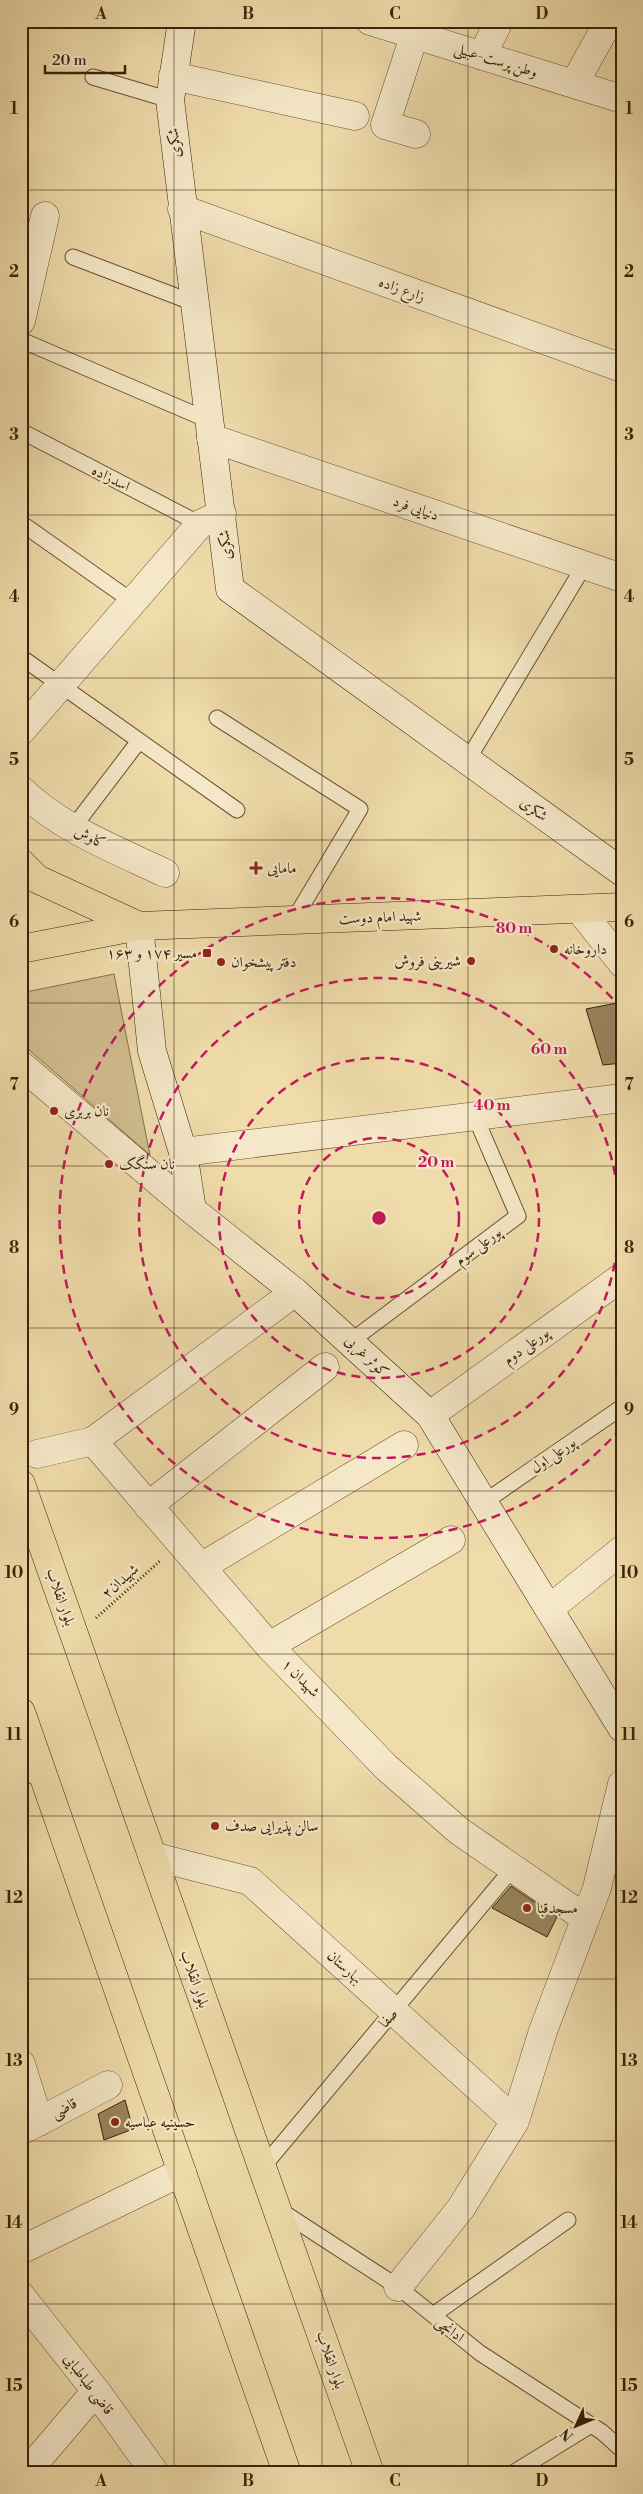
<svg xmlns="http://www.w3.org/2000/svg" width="643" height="2494" viewBox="0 0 643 2494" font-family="'Libre Bodoni',Amiri,serif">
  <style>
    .green { fill: #d1bd8f; stroke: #85704c }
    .building { fill: #98835d; stroke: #392308 }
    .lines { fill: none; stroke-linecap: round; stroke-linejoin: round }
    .lane-casing { stroke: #675131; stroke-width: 17 }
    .street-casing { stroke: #675131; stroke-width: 29 }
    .secondary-casing { stroke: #392308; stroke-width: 29 }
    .primary-casing { stroke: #392308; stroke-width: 29 }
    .path { stroke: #392308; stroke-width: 3; stroke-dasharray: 1 2.5; stroke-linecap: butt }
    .lane { stroke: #f5e8c8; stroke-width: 15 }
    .street { stroke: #f5e8c8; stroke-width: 28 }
    .secondary { stroke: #f5e8c8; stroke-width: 28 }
    .primary { stroke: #f0dcab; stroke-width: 28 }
    .grid { fill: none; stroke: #392308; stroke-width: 1; stroke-opacity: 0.55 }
    .ring { fill: none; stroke: #c2185b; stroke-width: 2.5; stroke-dasharray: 9 6 }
    .poi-dot { fill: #8f2418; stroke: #f5e8c8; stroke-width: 2 }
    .labels { text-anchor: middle; stroke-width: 4.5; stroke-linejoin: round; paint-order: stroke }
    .street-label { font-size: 15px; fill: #392308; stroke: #f5e8c8 }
    .poi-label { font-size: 15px; fill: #392308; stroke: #f5e8c8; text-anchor: start }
    .centre { fill: #c2185b; stroke: #f5e8c8; stroke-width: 2.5 }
    .ring-label { font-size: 15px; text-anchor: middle; font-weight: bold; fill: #c2185b; stroke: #f5e8c8; stroke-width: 4.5; stroke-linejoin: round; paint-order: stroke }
    .neatline { fill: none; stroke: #392308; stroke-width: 2 }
    .grid-label { font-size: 16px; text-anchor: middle; font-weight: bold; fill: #392308 }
  </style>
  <rect width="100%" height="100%" fill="#f0dcab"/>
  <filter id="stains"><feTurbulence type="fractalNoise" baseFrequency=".004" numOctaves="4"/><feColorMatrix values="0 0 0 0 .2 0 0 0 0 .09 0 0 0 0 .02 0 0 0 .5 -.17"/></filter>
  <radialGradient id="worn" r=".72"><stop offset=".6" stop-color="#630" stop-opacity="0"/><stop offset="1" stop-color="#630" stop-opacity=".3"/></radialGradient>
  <path class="green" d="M114,974L150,1155L21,1043V993Z"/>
  <path class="building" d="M622,1002V1063L603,1065L586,1009Z
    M511,1886L557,1917L547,1937L492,1908Z
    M125,2100L133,2129L104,2140L98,2114Z"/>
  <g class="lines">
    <g class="lane-casing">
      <path id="lane" d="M93,77L170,100
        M73,257L194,303
        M21,340L208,420
        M21,431L200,524
        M21,523L133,602
        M21,657L237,810
        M217,718L360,809L293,921
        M467,761L584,566
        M72,829L139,741
        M351,1341L518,1216L475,1116
        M483,1503L622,1407
        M21,1767L42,1782
        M262,2168L513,1868
        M278,2209L398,2287L480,2353L602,2432L622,2450
        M433,2315L568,2220
        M513,2473L591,2425"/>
    </g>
    <g class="street-casing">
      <path id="street" d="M370,21L622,99
        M482,56L499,21
        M173,76L355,116
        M574,84L609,21
        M416,134L385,125L419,21
        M182,209L622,368
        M21,321L45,216
        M211,438L622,578
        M21,731L200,524L222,514
        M21,790C62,829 114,849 165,873
        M579,909L622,963
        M183,1152L622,1098
        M430,1415L622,1277
        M93,1441L295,1292
        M37,1454L93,1441L269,1646L387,1768L459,1831L585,1918
        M148,1506L325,1367
        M201,1567L404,1445
        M549,1609L622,1550
        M269,1646L451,1540
        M152,1856L250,1881L515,2121
        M21,2064L39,2122
        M21,2131L108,2085
        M21,2250L182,2172
        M398,2287L461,2208L515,2121L543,2031L597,1888L622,1784
        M21,2296L96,2391L155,2473
        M26,2473L96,2391"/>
    </g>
    <g class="secondary-casing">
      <path id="secondary" d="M182,21L170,100L230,589L622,872
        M139,926L152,1051L183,1152L192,1210
        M21,1065L192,1210L295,1292L430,1415L622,1728"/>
    </g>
    <g class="primary-casing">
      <path id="primary" d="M21,863L37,879L139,926
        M21,949L139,926L622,907
        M21,1484L370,2473
        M21,1712L287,2473"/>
    </g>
    <path class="path" d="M96,1618L160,1561"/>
    <use href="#lane" class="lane"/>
    <use href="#street" class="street"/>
    <use href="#secondary" class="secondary"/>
    <use href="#primary" class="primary"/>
  </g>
  <path class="grid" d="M174,21V2473M322,21V2473M468,21V2473M21,190H622M21,353H622M21,515H622M21,678H622M21,840H622M21,1003H622M21,1166H622M21,1328H622M21,1491H622M21,1654H622M21,1816H622M21,1979H622M21,2141H622M21,2304H622"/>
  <g class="ring">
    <circle cx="379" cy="1218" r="80"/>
    <circle cx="379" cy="1218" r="160"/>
    <circle cx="379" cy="1218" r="240"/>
    <path d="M621 1428A320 320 0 1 1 621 1008"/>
  </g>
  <g class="poi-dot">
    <path d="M253.5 860.5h5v5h5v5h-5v5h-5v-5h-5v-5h5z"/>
    <circle cx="554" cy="949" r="5"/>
    <rect x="202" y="948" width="10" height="10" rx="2.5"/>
    <circle cx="471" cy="961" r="5"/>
    <circle cx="221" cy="962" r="5"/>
    <circle cx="54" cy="1111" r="5"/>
    <circle cx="109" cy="1164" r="5"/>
    <circle cx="215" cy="1826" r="5"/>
    <circle cx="527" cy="1908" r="5"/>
    <circle cx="115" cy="2122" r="5"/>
  </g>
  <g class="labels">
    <g class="street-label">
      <text transform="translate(496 60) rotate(17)" y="5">وطن پرست-عبیلی</text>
      <text transform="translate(174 143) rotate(-96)" y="5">شکری</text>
      <text transform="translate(402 289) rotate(20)" y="5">زارع زاده</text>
      <text transform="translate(111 478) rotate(27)" y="5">اسدزاده</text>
      <text transform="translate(416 508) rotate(19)" y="5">دنیایی فرد</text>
      <text transform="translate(225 545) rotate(-96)" y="5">شکری</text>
      <text transform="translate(534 809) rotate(36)" y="5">شکری</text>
      <text transform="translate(90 837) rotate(26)" y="5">کاوش</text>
      <text transform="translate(380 917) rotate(-2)" y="5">شهید امام دوست</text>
      <text transform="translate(478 1246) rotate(-37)" y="5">پورعلی سوم</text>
      <text transform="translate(526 1346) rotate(-36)" y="5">پورعلی دوم</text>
      <text transform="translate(367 1356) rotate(43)" y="5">کوثر غربی</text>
      <text transform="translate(553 1455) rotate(-35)" y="5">پورعلی اول</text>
      <text transform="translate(120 1581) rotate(-42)" y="5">شهیدان۲</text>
      <text transform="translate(61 1597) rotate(71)" y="5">بلوار انقلاب</text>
      <text transform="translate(301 1678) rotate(45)" y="5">شهیدان ۱</text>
      <text transform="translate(345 1967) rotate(42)" y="5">بهارستان</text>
      <text transform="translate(195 1979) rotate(71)" y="5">بلوار انقلاب</text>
      <text transform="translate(388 2018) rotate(-50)" y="5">صفا</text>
      <text transform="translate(64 2108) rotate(-28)" y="5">قاضی</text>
      <text transform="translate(450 2329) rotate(39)" y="5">ادانچی</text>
      <text transform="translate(331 2360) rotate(71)" y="5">بلوار انقلاب</text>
      <text transform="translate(89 2384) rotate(53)" y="5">قاضی طباطبایی</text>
    </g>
    <g class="poi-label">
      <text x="267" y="873">مامایی</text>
      <text x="564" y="954">داروخانه</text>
      <text x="197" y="958" text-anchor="end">مسیر ۱۷۴ و ۱۶۳</text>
      <text x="461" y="966" text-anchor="end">شیرینی فروش</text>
      <text x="231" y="967">دفتر پیشخوان</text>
      <text x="64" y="1116">نان بربری</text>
      <text x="119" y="1169">نان سنگک</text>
      <text x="225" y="1831">سالن پذیرایی صدف</text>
      <text x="537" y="1913">مسجدقبا</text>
      <text x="125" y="2127">حسینیه عباسیه</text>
    </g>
  </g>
  <circle cx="379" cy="1218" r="8" class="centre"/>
  <g class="ring-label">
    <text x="514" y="933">80 m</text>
    <text x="549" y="1054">60 m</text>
    <text x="492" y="1110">40 m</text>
    <text x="436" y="1167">20 m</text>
  </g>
  <rect width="643" height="2494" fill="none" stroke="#f0dcab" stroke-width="55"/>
  <g transform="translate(576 2426) rotate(226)" stroke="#f5e8c8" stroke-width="4" paint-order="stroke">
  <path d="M0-4L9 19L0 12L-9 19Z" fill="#392308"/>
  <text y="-8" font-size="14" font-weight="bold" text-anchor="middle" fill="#392308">N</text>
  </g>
  <path d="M45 65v8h80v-8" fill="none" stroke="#392308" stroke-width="2.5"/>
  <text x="52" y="65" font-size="15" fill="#392308" stroke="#f5e8c8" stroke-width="4" paint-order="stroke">20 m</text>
  <rect x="28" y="28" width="588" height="2438" class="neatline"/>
  <g class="grid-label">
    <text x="101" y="19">A</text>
    <text x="248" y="19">B</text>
    <text x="395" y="19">C</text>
    <text x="542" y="19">D</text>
    <text x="14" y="114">1</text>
    <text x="629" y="114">1</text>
    <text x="14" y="277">2</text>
    <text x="629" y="277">2</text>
    <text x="14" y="440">3</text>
    <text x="629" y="440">3</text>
    <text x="14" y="602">4</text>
    <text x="629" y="602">4</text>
    <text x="14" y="765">5</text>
    <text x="629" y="765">5</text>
    <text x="14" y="927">6</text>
    <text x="629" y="927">6</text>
    <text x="14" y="1090">7</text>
    <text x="629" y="1090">7</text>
    <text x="14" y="1253">8</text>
    <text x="629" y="1253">8</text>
    <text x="14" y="1415">9</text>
    <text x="629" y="1415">9</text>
    <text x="14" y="1578">10</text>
    <text x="629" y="1578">10</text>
    <text x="14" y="1740">11</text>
    <text x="629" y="1740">11</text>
    <text x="14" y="1903">12</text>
    <text x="629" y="1903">12</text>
    <text x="14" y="2066">13</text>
    <text x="629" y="2066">13</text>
    <text x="14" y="2228">14</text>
    <text x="629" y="2228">14</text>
    <text x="14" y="2391">15</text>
    <text x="629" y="2391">15</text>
    <text x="101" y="2486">A</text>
    <text x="248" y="2486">B</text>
    <text x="395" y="2486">C</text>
    <text x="542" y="2486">D</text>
  </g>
  <rect width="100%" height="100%" filter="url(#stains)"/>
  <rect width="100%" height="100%" fill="url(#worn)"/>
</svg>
